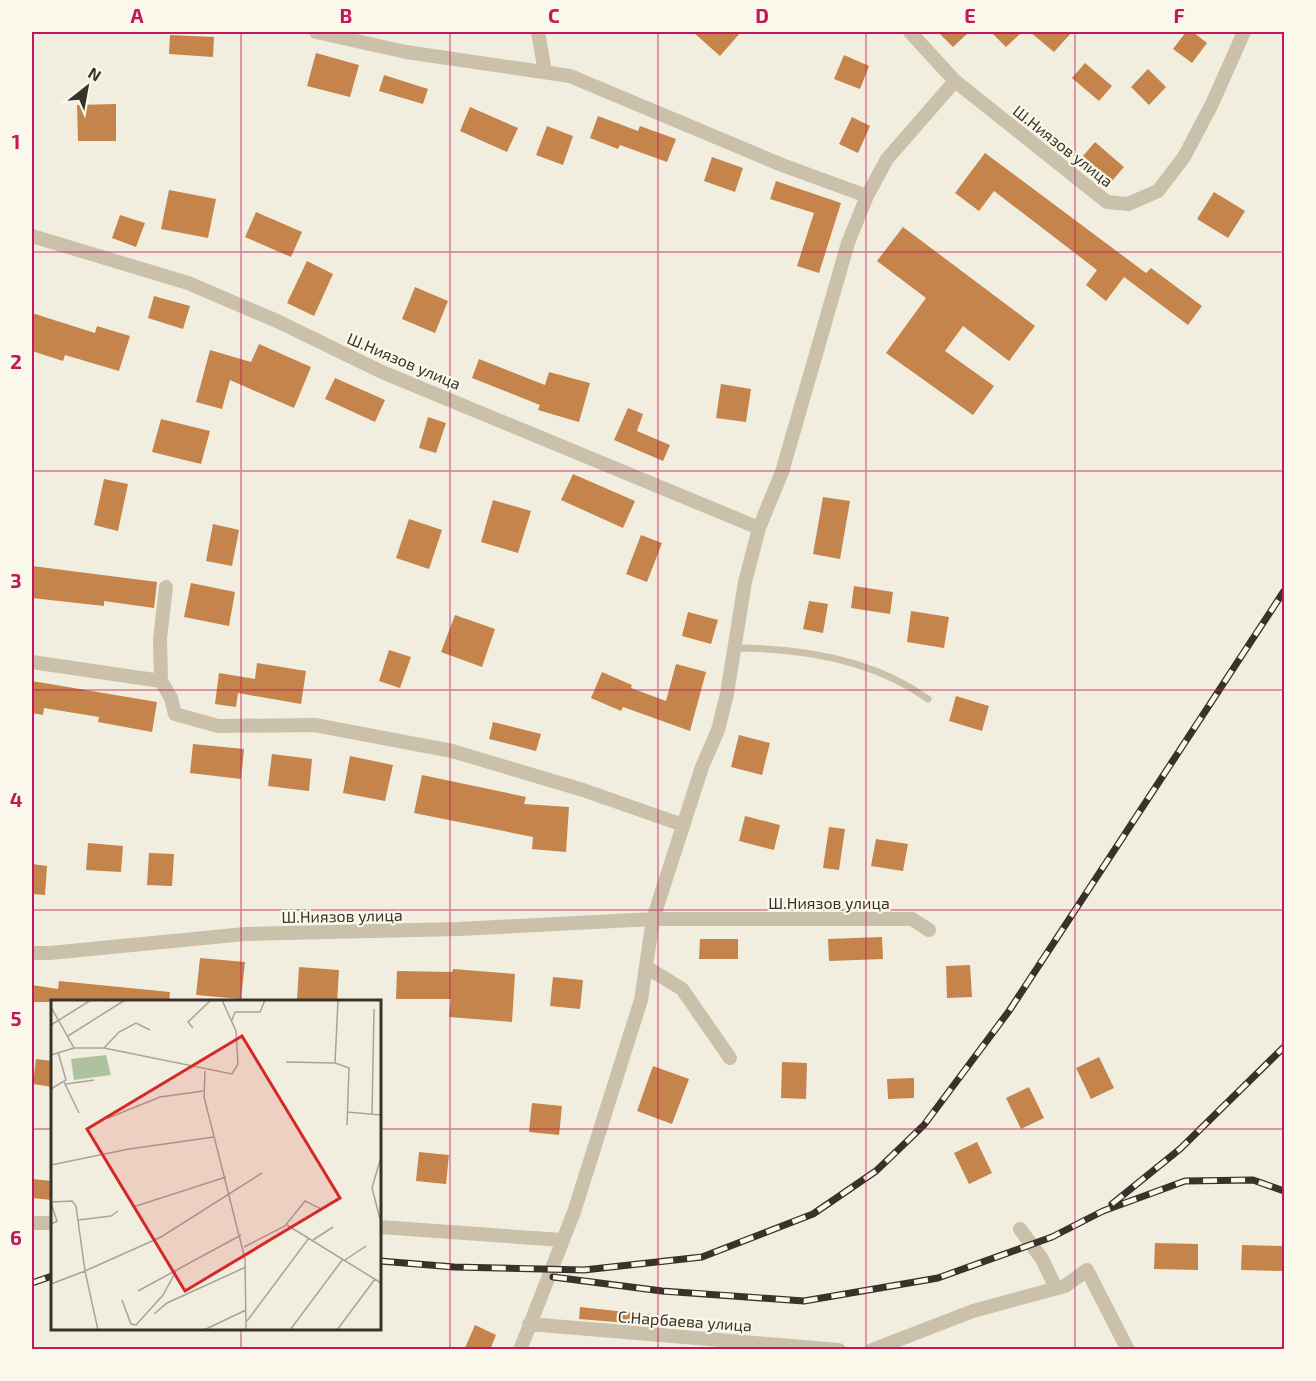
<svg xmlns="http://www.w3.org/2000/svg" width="1316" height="1381" viewBox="0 0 1316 1381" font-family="'Exo 2',sans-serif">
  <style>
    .building { fill: #c4844b }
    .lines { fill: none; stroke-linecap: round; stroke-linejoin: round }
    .lane { stroke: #cbc1aa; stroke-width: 7 }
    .street { stroke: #cbc1aa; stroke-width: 14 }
    .rail-casing { stroke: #38322a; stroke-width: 7 }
    .rail { stroke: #faf7eb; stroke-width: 4.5; stroke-dasharray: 14; stroke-linecap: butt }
    .grid { fill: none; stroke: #c2185b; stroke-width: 1.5; stroke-opacity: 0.55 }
    .labels { text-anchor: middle; stroke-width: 4.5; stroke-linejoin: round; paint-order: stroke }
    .street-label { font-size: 16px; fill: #38322a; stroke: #faf7eb }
    .inset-road { fill: none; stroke: #a8a397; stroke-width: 1.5 }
    .view { fill: #d62828; fill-opacity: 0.15; stroke: #d62828; stroke-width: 3 }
    .inset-edge { fill: none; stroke: #38322a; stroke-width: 3 }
    .neatline { fill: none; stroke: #c2185b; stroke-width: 2 }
    .grid-label { font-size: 20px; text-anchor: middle; font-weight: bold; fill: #c2185b }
  </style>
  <rect width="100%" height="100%" fill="#f2eedf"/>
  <path class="building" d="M693,32H741L720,56Z
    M938,32H969L953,47Z
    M991,32H1022L1006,47Z
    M1030,32H1072L1054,52Z
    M1186,32H1193L1207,43L1192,63L1173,49Z
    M170,35L214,37L213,57L169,54Z
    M316,53L359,65L350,97L307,86Z
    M844,55L869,66L860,89L834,79Z
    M1085,63L1112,86L1099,101L1072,78Z
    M1148,69L1166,87L1149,105L1131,87Z
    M384,75L428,89L423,104L379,91Z
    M116,104V141H78L77,105Z
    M470,107L518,128L507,152L460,131Z
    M598,116L638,131L640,126L676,139L667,162L620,145L618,149L590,138Z
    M852,117L870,126L858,153L839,144Z
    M547,126L573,136L563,165L536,155Z
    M1095,142L1124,167L1112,181L1083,156Z
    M985,153L1146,273L1151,268L1202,306L1188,325L1124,277L1106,301L1086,285L1097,270L994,191L979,211L955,193Z
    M712,157L743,168L735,192L704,181Z
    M776,181L841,203L819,273L797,266L814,213L770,199Z
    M169,190L216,199L208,238L161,229Z
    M1214,192L1245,211L1228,238L1197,219Z
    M256,212L302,232L291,257L245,237Z
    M120,215L145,223L136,247L112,238Z
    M903,227L1035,326L1009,361L963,326L945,351L994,386L973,415L886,353L926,298L877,261Z
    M307,261L333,274L314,316L287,303Z
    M415,287L448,301L435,333L402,319Z
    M154,296L190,306L183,329L148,318Z
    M32,313L95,333L97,326L130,336L119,371L65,355L63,361L32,351Z
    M259,344L311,367L294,408L230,380L222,409L196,402L210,350L251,362Z
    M479,359L545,385L549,372L590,383L579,422L538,410L540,405L472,378Z
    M335,378L385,400L375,422L325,399Z
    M721,384L751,389L746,422L716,418Z
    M628,408L643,414L637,431L670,445L663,461L614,440Z
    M428,417L446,423L436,453L419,448Z
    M161,419L210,431L201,464L152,452Z
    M573,474L635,501L623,528L561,500Z
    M104,479L128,484L118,531L94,525Z
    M823,497L850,501L840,559L813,554Z
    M493,500L531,511L518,553L481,542Z
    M409,519L442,530L429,569L396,558Z
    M213,524L239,530L232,566L206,561Z
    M641,535L662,543L647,582L626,574Z
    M32,566L157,582L154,608L104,601V606L32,598Z
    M191,583L235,592L229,626L184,617Z
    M854,586L893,592L890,614L851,608Z
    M809,601L828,604L823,633L803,629Z
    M911,611L949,617L944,648L907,642Z
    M688,612L718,620L711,644L682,636Z
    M455,615L495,629L482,667L441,652Z
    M389,650L411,657L400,688L379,681Z
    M257,663L306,671L301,704L238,693L236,707L215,704L219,673L255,679Z
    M676,664L706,672L690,731L623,707L621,711L591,698L602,672L632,685L631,688L666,701Z
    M32,681L157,702L152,732L98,722L99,717L44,708L43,715L32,713Z
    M956,696L989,706L982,731L949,721Z
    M493,722L541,734L536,751L489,739Z
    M739,735L770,743L762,775L731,767Z
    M193,744L244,749L241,779L190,773Z
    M272,754L312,759L309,791L268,786Z
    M350,756L393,765L385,801L343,793Z
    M422,775L526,797L524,804L569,807L566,852L532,849L533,837L414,813Z
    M745,816L780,825L774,850L739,841Z
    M829,827L845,829L839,870L823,868Z
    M876,839L908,844L903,871L871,866Z
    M88,843L123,846L121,872L86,870Z
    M149,853L174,854L172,886L147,885Z
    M32,864L47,866L45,895L32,894Z
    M882,937L883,959L829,961L828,939Z
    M700,939H738V959H699Z
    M200,958L245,962L241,999L196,995Z
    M970,965L972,997L947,998L946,966Z
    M299,967L339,970L337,1002L297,1000Z
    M453,969L515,974L512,1022L449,1017L451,999H396L397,971L452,972Z
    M553,977L583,980L580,1009L550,1006Z
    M59,981L170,992L169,1002H32V985L58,989Z
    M1099,1057L1114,1088L1091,1099L1076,1068Z
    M36,1059L52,1061V1087L33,1084Z
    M782,1062L807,1063L806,1099L781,1098Z
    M653,1066L689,1079L672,1124L637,1111Z
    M914,1078V1098L888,1099L887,1079Z
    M1029,1087L1044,1118L1021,1129L1006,1098Z
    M532,1103L562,1106L559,1135L529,1132Z
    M977,1142L992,1173L969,1184L954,1153Z
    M419,1152L449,1155L446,1184L416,1181Z
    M32,1179L52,1181V1200L32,1198Z
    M1155,1243L1198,1244V1270L1154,1269Z
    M1242,1245L1284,1246V1271L1241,1270Z
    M580,1307L653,1315V1325L579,1319Z
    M475,1325L496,1335L490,1350H464Z"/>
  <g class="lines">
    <path class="lane" d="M734,648C801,648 874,660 928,699"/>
    <path class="street" d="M316,32L406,52L570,76L782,165L867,196
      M538,32L545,72
      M910,32L955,81L1107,202L1128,204L1158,191L1184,157L1212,104L1244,32
      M32,236L188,283L277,321L382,372L759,528
      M32,662L161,681L171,698L175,714L218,726L315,725L452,751L583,790L683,825
      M161,681L160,639L166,587
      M32,953H50L245,934L459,929L653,919H912L929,930
      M646,967L682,989L730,1058
      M32,1223H52
      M380,1227L562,1240
      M1020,1229L1042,1259L1056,1288
      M529,1324L839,1350
      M520,1350L574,1212L641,1000L653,919L702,767L718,730L727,694L745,582L759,528L782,472L848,243L867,196L887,159L955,81
      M872,1350L973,1311L1065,1286L1087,1270L1128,1350"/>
    <g class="rail-casing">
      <path id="rail" d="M1112,1204L1180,1149L1284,1047
        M380,1261L454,1267L584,1270L702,1257L813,1214L876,1171L924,1125L1009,1011L1284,591
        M553,1277L662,1291L804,1301L938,1278L1052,1237L1103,1211L1185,1181L1253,1180L1284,1191
        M32,1283L52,1276"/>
    </g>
    <use href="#rail" class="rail"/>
  </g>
  <path class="grid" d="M241,32V1002M450,32V1350M658,32V1350M866,32V1350M1075,32V1350M32,252H1284M32,471H1284M32,690H1284M32,910H1284M32,1129H52M380,1129H1284M241,1328V1350"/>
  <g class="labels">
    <g class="street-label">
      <text transform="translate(1063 146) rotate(38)" y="6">Ш.Ниязов улица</text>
      <text transform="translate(404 361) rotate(23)" y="6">Ш.Ниязов улица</text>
      <text x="829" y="909">Ш.Ниязов улица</text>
      <text transform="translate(342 916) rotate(-1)" y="6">Ш.Ниязов улица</text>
      <text transform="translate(685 1321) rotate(4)" y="6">С.Нарбаева улица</text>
    </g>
  </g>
  <g transform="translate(51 1000)">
    <rect width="330" height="330" fill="#f2eedf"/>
    <path d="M55,55L60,75L23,80L20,59Z" fill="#aec29e"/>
    <path class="inset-road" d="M287,0L284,63L298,68L296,125M0,7L23,48H53L181,74L187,64L185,31L171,0M181,20L184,12H209L214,0M0,25L40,0M142,28L137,22L160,0M17,36L74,0M53,48L68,32L85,23L99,30M0,55L23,48M235,62L284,63M154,71L153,97L194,259L195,330M13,82L28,113M15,84L43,80M0,89L15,80L7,52M296,112L330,115M321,114L323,9M57,118L109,97L152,91M0,165L78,149L163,137M0,202L21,201L25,206L34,271L110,237L211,173M82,207L175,177M329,219L321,188L330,157M27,220L60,216L67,211M0,224L6,221L0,203M236,225L330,283M262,240L282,227M193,247L234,226L254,201L270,209L289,199M294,260L315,246M0,284L34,271L47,330M87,291L190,235M71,300L80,324L85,325L112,295L125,271M103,314L116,303L195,267M196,321L258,238M153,330L195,310M239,330L292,259M286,330L324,279"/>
    <path class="view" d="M191,36L289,198L134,291L36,129Z"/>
    <rect width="330" height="330" class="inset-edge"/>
  </g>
  <rect width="1316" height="1381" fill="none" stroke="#faf7eb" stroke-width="66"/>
  <g transform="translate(87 87) rotate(31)" stroke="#faf7eb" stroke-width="4.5" paint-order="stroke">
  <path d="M0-4.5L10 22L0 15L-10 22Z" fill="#38322a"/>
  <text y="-9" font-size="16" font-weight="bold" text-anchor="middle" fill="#38322a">N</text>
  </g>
  <rect x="33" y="33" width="1250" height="1315" class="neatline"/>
  <g class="grid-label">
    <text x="137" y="23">A</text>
    <text x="346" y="23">B</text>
    <text x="554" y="23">C</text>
    <text x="762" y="23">D</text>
    <text x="970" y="23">E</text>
    <text x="1179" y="23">F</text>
    <text x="16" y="149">1</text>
    <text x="16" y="369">2</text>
    <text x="16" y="588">3</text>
    <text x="16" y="807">4</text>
    <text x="16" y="1026">5</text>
    <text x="16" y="1245">6</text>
  </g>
</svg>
